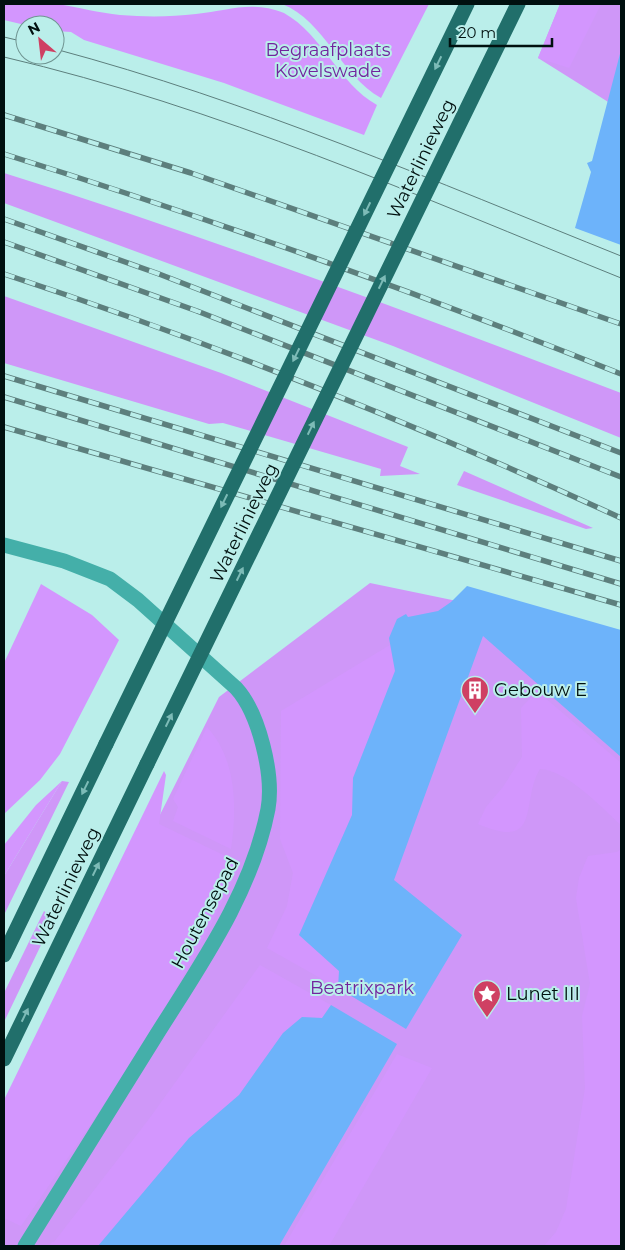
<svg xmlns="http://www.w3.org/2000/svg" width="625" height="1250" viewBox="0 0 625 1250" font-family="Montserrat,sans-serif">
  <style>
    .green { fill: #cf97f8 }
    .forest { fill: #d396fe }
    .water { fill: #6db3fa }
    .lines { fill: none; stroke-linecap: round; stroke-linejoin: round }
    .minor { stroke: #44afa9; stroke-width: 15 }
    .major { stroke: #216f6b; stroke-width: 15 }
    .tram { stroke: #5d7f7d; stroke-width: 1 }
    .rail-casing { stroke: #5d7f7d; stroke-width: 5.5 }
    .rail { stroke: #baeeea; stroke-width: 4; stroke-dasharray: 11; stroke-linecap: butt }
    .major-bridge { stroke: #216f6b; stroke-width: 15 }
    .oneway { fill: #7dbbb7 }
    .labels { text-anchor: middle; stroke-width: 4; stroke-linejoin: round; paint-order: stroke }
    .park-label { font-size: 18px; fill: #72249d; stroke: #baeeea }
    .street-label { font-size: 18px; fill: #00100f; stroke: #baeeea }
    .poi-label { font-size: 18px; fill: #00100f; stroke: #baeeea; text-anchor: start }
  </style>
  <rect width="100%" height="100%" fill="#baeeea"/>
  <path class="green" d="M560,4H621V110L538,58Z
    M4,173C212,238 417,315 621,393V438L393,346L4,203Z
    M4,296L221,373L408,447L400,466L420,474L380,476L381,469L223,423L209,424L4,363Z
    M464,471L593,528L586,529L457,485Z
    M370,583L621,635V1246H4V1126L219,697Z
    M62,781L69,782L4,915V876Z
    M44,911L54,918L4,1022V993Z"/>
  <path class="forest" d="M4,4C21,4 40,2 57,4C78,7 99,13 120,15C145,17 171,17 196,14C228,11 251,0 284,13C323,35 338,83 377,105L364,135L224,83L84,40L71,32L55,31V25H25L4,20Z
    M282,4H429L381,98C341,76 325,21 282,4Z
    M560,4H601L569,68L538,58Z
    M41,584L92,615L119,640L60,754L40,780L4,814V663Z
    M390,645L395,671L353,778L352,815L299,935L339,971L338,988L267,948L287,906L293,873L280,839L281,711Z
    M537,691L621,763V825C601,807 567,770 540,769C520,800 543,852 478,824L486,807L503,787L522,757L521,708Z
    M207,727C237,760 237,808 231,849L173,821L178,807L173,799Z
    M164,771L166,775L159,824L240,863C183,993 101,1110 21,1226L4,1218V1100Z
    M62,781L4,876V845L36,805Z
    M621,849V1246H544L556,1232L566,1209L585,1088L582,1016L590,984L576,898L579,878L588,856L617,852Z
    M260,965L331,1005L322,1018L302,1017L283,1033L239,1095L189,1139L98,1246H49L52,1242H54L149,1119Z
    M397,1054L432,1068L329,1246H284Z"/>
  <path class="water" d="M621,50V245L575,228L591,172L587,163L592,161Z
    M467,586L621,630V757L483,636L394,880L462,935L406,1029L338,988L339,971L299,935L352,815L353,778L395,671L389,638L397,619L406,614L408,617L438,611L451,602Z
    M331,1005L397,1044L279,1246H98L189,1138L239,1095L283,1033L302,1017L322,1018Z"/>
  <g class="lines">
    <path class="minor" d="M4,545L64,561L110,579L138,600L236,688C259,713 274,775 268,809C252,892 201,964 157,1034C113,1105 69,1176 25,1246"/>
    <path class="major" d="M4,955L106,744
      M4,1059L147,764"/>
    <path class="tram" d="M4,37L25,42
      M55,49C250,101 434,181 621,256
      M4,57C218,107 418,196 621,278"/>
    <g class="rail-casing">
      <path id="rail" d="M4,115L191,173L621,324
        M4,154C212,219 419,293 621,374
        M4,219L159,274L621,453
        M4,242L197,311L621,477
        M4,274C214,343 420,426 621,518
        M4,376L621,561
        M4,397L621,584
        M4,427L621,605"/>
    </g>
    <use href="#rail" class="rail"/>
    <path class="major-bridge" d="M106,744L467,4
      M147,764L518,4"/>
  </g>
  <defs><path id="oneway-solid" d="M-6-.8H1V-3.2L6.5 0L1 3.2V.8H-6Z" transform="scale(1.25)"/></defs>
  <g class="oneway">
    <use href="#oneway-solid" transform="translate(438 63) rotate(116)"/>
    <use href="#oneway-solid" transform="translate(367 209) rotate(116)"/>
    <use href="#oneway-solid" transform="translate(382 282) rotate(-64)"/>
    <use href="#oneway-solid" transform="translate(296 355) rotate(116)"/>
    <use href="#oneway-solid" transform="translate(311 428) rotate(-64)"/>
    <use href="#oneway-solid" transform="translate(224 501) rotate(116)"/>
    <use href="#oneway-solid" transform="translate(240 574) rotate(-64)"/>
    <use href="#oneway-solid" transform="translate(169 720) rotate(-64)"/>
    <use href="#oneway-solid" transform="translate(85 788) rotate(116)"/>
    <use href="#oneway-solid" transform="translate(96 869) rotate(-64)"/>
    <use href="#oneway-solid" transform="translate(25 1015) rotate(-64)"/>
  </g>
  <defs>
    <g id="building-pin" transform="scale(1.4375)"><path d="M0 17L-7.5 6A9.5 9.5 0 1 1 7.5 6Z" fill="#cf4063" stroke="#baeeea"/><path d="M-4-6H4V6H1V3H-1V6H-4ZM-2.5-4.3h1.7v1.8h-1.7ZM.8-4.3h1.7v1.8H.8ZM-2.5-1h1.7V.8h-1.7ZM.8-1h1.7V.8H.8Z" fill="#fff"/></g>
    <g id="sight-pin" transform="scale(1.4375)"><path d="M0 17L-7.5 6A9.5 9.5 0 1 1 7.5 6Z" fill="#cf4063" stroke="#baeeea"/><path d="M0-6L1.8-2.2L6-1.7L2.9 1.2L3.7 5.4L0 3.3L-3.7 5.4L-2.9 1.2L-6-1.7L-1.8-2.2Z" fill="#fff"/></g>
  </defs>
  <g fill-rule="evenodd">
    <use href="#building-pin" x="475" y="690"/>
    <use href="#sight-pin" x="487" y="994"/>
  </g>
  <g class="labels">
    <g class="park-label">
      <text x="328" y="56">Begraafplaats<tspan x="328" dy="21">Kovelswade</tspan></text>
      <text x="362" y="994">Beatrixpark</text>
    </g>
    <g class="street-label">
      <text transform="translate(421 159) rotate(-64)" y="6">Waterlinieweg</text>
      <text transform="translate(244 523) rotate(-64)" y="6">Waterlinieweg</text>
      <text transform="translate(66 887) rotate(-64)" y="6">Waterlinieweg</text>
      <text transform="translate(205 913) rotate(-62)" y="6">Houtensepad</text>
    </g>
    <g class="poi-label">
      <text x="494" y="696">Gebouw E</text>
      <text x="506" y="1000">Lunet III</text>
    </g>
  </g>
  <rect width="625" height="1250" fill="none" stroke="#00100f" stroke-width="10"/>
  <g transform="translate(40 40) rotate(332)"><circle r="24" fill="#baeeea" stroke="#709592"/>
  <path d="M0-4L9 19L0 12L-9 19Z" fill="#cf4063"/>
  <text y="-8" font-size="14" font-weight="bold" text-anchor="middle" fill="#00100f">N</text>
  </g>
  <path d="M450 38v8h102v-8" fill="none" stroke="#00100f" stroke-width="2.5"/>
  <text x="458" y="38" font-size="15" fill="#00100f" stroke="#baeeea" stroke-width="4" paint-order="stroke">20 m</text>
</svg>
